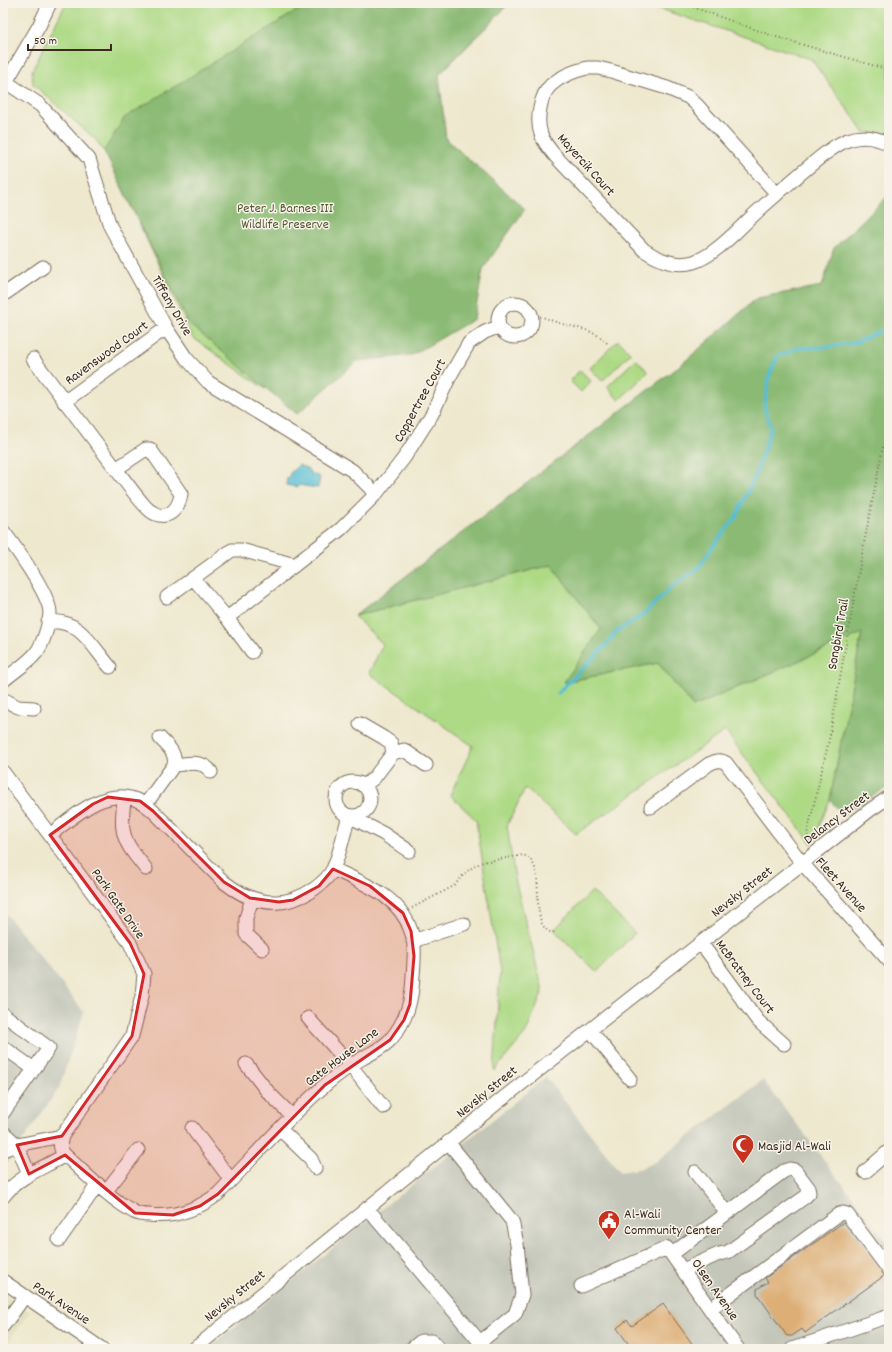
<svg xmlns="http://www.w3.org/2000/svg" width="892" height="1352" viewBox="0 0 892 1352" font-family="Dekko,sans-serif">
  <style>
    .built { fill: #deddbb }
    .industrial { fill: #c3c6b9 }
    .green { fill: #aeda86; stroke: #748252 }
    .forest { fill: #8aba73; stroke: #627248 }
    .water { fill: #56bed4; stroke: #487479 }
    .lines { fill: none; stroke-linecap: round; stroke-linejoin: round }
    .stream { stroke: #56bed4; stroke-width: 3.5 }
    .building { fill: #ddae76 }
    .minor-casing { stroke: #7a6c5c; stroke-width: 15 }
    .path { stroke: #7a6c5c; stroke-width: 2; stroke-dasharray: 1 3; stroke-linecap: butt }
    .minor { stroke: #fff; stroke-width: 13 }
    .marked { fill: #d62828; fill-opacity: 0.2; stroke: #d62828; stroke-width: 3; stroke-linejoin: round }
    .labels { text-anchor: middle; stroke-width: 3; stroke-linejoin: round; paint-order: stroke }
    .street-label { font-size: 14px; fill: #3b2a1e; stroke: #f7f3e8 }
    .park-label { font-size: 14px; fill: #585638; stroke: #f7f3e8 }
    .poi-label { font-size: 14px; fill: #3b2a1e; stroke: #f7f3e8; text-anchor: start }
  </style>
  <rect width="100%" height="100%" fill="#f7f3e8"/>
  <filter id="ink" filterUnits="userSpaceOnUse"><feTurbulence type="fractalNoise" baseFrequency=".025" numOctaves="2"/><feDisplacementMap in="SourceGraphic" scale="8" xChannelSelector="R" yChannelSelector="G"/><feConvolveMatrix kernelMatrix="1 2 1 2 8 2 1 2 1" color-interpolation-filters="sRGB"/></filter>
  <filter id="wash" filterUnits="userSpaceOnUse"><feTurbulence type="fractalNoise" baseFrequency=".012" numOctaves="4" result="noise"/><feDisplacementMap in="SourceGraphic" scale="16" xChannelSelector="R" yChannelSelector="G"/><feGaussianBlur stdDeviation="0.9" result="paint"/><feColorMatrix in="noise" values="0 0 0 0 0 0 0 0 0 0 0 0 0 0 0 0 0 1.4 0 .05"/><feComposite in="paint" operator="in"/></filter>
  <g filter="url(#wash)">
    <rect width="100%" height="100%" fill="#eee8ce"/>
    <path class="built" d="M3,1294L30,1312L3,1349Z"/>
    <path class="industrial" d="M3,910L84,1012L59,1088L3,1169Z
      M546,1077L620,1172L639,1169L655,1162L763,1080L889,1245V1349H207Z"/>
    <path class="green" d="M66,3H309L287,17L314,348L265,389L192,337L105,150L104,151L95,139L33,84L32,71Z
      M642,3H889V136L864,132L811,59Z
      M618,340L631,353L602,381L590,368Z
      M636,359L648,372L619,400L607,387Z
      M580,370L591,381L581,392L570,381Z
      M551,565L601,629L565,682L658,663L693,707L862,633L830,800L812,844L725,731L576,834L525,788L507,826L515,879L543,991L526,1033L494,1071L500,972L476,820L450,795L473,746L369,673L383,644L354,616Z
      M592,891L635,933L597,972L554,930Z"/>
    <path class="forest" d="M309,3H510L439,75L446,139L525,209L483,269L474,319L412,355L357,361L297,414L189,324L104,151L124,118Z
      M889,195V786L843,814L830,800L862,633L693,707L658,663L564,682L601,629L551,565L354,616L683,363L757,298L822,286L834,248Z"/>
    <path class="water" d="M299,465L309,470L310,473L320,477L318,488L298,485L297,487L286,485L287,478H289L290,473Z"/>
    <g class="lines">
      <path class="stream" d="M558,693L607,644L617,631L643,615L672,586L697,570L713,546L735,519L755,476L771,428L764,407L770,373L778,356L798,348L827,347L857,342L883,330L889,329"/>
    </g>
    <g id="blocks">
      <path class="building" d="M845,1221L885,1275L805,1333L802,1329L792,1336H787L757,1294V1289L768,1282L765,1278Z
        M663,1304L696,1349H632L617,1328L627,1320L632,1326Z"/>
    </g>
  </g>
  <g filter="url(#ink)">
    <use href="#blocks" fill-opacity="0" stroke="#7a6c5c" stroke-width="1"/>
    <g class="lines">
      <g class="minor-casing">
        <path id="minor" d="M587,68H598L611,71L667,88L688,97L697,105L777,194C763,206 749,219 736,232C705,261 684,277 644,250L558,159C552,152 544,144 541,134C536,120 540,95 551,85C561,76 574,71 587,68Z
          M3,80L40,105L89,159L110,226L166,328L186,358L208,382L353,471L376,494
          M3,84L6,82L39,26L50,3
          M777,194C788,184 800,174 812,164C836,144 857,127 889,144
          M3,295L43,267
          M498 320a17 17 0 1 1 34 0a17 17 0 1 1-34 0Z
          M33,359L116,469
          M64,402L166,328
          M146,449H150L181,494C180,501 178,507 172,512C166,517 158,516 152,512C145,509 122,477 116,469Z
          M3,531C15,547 50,595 50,613C49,625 43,644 36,653C27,664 13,672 3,681
          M193,578L227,618L252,652
          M167,597L232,550H241L295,565
          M227,618L341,529L376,494L404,458L432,414L450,376L469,343L485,332L498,327
          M48,622C79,618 92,646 110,667
          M3,699L18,707L34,708
          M360,724L384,738L391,743L393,753
          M174,765C187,764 203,759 211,772
          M3,772L130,943L144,974L142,996L132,1036L62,1136C60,1144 59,1149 65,1155C87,1175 109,1198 134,1212C138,1214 145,1215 149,1215C175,1218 198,1209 218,1194C253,1158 286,1119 324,1086C334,1077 352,1064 363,1058C373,1052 383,1048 391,1039C407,1020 412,1000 413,976C414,961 416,945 411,931C400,896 363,883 333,869
          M336 799a17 17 0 1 1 34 0a17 17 0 1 1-34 0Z
          M364,786L374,778L393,753L404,750L426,765
          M124,797C124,807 121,819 123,829C125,845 136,856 146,869
          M145,805L174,765C177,753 167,746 160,738
          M651,807L709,764C715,761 720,759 726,763L802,863L889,961
          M50,835C74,816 107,784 141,802C145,804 149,808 153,811L224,882C253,905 283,910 314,889C321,884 329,877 333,869C340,854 344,832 349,816L384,834L409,851
          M252,899L246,918V934L262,949
          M413,941L464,924
          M701,943L758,1021L784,1044
          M3,1014L49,1048L34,1069L3,1047
          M308,1018L351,1066L383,1107
          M590,1030L630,1079
          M246,1064L268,1092L292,1116
          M3,1113L34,1069
          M192,1128L231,1180
          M280,1129L311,1159L315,1168
          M3,1132L17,1145L29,1174
          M3,1150L17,1145L62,1136
          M695,1172L727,1213
          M865,1172L889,1151
          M106,1191L138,1150
          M3,1197C18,1176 44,1168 65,1155
          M367,1208L480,1342L515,1314L522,1295L517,1244L512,1221L448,1142
          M59,1240L98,1184
          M672,1254L784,1171L790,1169L795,1170L808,1187L809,1193L805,1197L728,1252L719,1254L683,1270
          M3,1281L102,1349
          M581,1286L667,1248L738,1349
          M710,1309L839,1214L843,1213L847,1214L889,1270
          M3,1326L25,1296
          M194,1349L497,1103L870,810L889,797
          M411,1349L421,1341H432L439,1349
          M792,1349L889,1316"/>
      </g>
      <path class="path" d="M678,3H682L773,36L889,70
        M532,316C542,315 549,320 559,323C578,329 592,328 607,343
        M810,844L807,834L829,740L861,559L889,416
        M412,908L454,886L465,873L474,866L483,862L523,855C551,865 525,923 552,933L555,931"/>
      <use href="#minor" class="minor"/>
    </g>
  </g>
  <path class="marked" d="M108,797L140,801L153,811L224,882L250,898L279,902L293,900L319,886L333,869L370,886L403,913L411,931L414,956L410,1004L404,1020L390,1040L325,1085L218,1194L200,1206L173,1215L135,1213L65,1155L29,1174L17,1145L62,1136L132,1036L144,974L130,943L50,835L93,804Z"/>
  <defs>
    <g id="mosque-pin" transform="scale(1.15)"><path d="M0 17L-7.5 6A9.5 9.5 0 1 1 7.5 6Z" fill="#c8321e" stroke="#f7f3e8"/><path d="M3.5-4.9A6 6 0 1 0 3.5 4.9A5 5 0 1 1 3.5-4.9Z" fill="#fff"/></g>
    <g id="civic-pin" transform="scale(1.15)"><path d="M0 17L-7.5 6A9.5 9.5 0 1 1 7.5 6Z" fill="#c8321e" stroke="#f7f3e8"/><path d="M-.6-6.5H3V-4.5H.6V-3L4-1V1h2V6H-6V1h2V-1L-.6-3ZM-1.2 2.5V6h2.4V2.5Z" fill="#fff"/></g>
  </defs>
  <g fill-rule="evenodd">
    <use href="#mosque-pin" x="743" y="1145"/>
    <use href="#civic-pin" x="609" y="1221"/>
  </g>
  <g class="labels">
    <g class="street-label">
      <text transform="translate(587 164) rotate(48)" y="5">Mayercik Court</text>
      <text transform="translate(173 305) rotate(60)" y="5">Tiffany Drive</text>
      <text transform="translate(106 352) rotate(-36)" y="5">Ravenswood Court</text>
      <text transform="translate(419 400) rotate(-61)" y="5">Coppertree Court</text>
      <text transform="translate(837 634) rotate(-80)" y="5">Songbird Trail</text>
      <text transform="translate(836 817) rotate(-37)" y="5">Delancy Street</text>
      <text transform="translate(842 884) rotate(48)" y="5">Fleet Avenue</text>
      <text transform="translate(741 891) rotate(-38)" y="5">Nevsky Street</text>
      <text transform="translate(119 903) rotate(55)" y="5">Park Gate Drive</text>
      <text transform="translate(746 976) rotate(53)" y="5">McBratney Court</text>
      <text transform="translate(341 1056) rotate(-37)" y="5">Gate House Lane</text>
      <text transform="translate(486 1091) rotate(-39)" y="5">Nevsky Street</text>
      <text transform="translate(716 1289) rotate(55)" y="5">Olsen Avenue</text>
      <text transform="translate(234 1295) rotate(-39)" y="5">Nevsky Street</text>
      <text transform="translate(62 1302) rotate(34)" y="5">Park Avenue</text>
    </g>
    <g class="park-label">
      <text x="285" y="212">Peter J. Barnes III<tspan x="285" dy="16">Wildlife Preserve</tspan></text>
    </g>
    <g class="poi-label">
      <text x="758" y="1150">Masjid Al-Wali</text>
      <text x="624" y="1218">Al-Wali<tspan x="624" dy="16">Community Center</tspan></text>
    </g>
  </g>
  <rect width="892" height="1352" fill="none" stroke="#f7f3e8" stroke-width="16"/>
  <path d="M28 44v6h83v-6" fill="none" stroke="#3b2a1e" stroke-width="2"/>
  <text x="34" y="44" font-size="12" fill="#3b2a1e" stroke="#f7f3e8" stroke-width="3" paint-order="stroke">50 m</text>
</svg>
